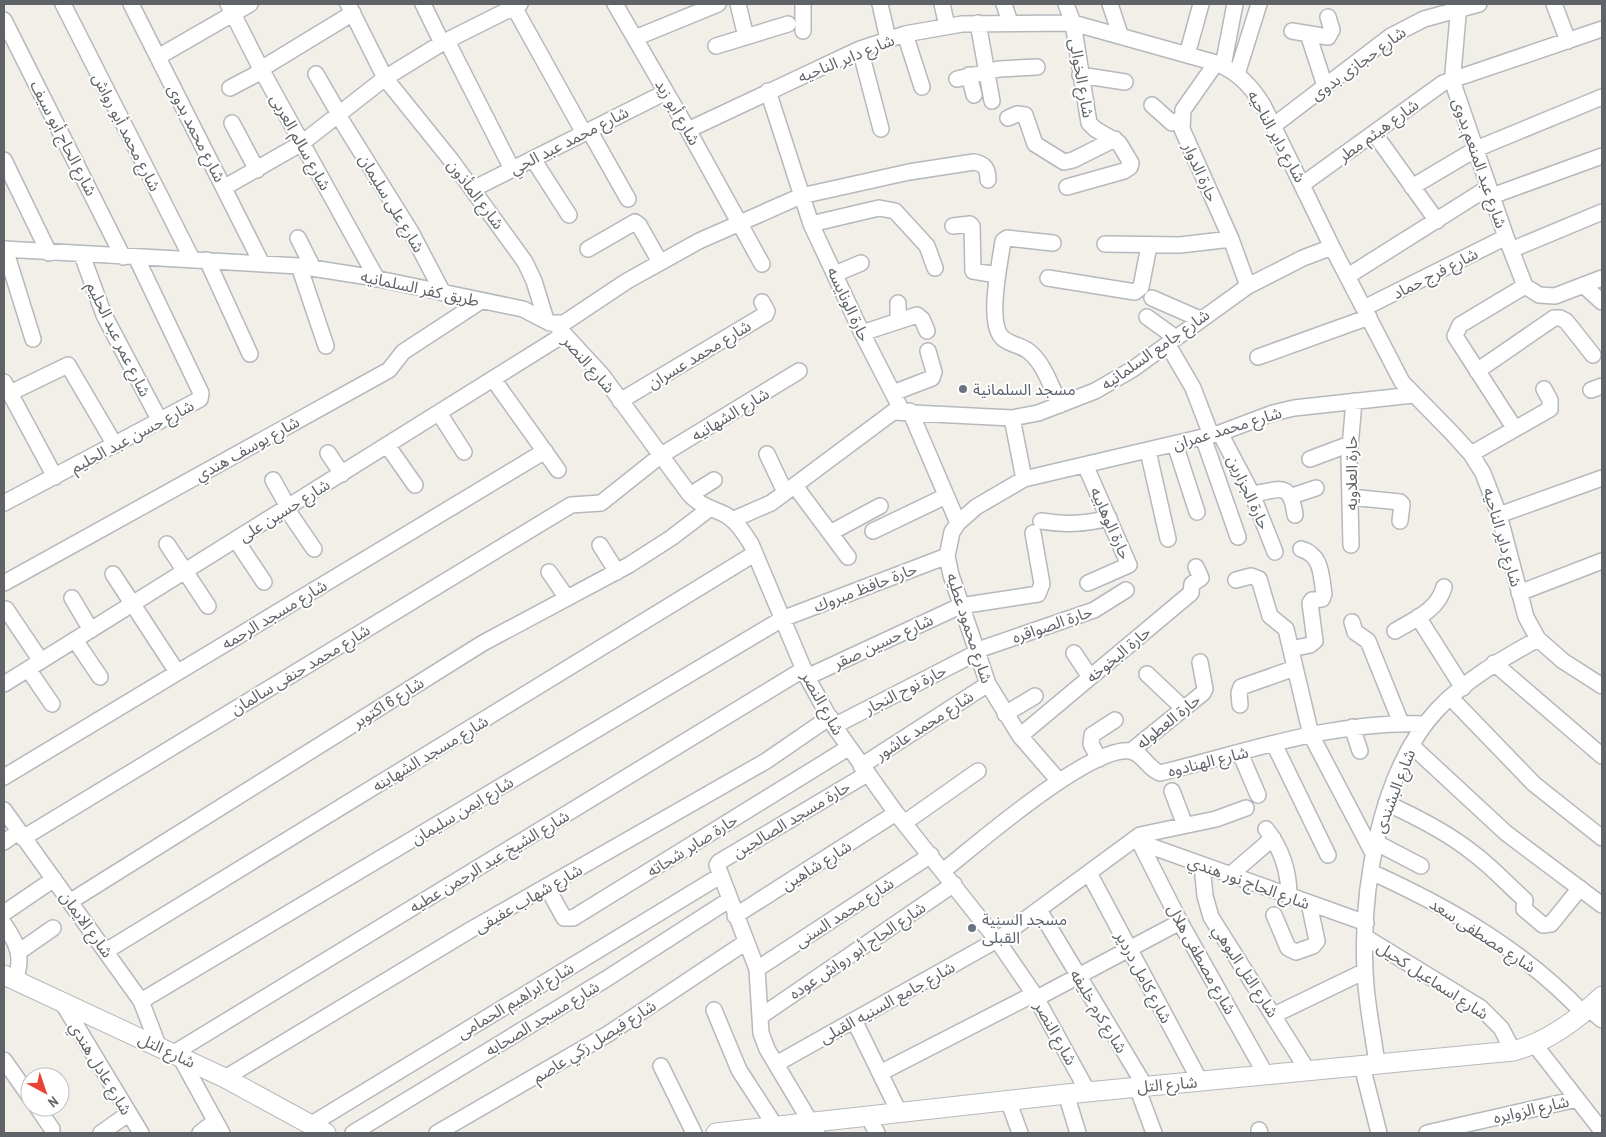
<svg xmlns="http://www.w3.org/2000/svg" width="1606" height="1137" viewBox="0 0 1606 1137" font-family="'Archivo Narrow','Noto Sans Arabic',sans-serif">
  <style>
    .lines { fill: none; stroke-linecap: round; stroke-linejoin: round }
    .minor-casing { stroke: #b5b8bc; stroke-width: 18 }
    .tertiary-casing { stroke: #b5b8bc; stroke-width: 21 }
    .minor { stroke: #fff; stroke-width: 15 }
    .tertiary { stroke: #fff; stroke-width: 19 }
    .worship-dot { fill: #6b7280; stroke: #fff; stroke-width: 2 }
    .labels { text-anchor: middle; stroke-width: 4; stroke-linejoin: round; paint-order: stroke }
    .street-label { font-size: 16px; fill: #5f6368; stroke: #fff }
    .worship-label { font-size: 16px; fill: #5b616d; stroke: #fff; text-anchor: start }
  </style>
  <rect width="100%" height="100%" fill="#f1efe8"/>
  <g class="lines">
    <g class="minor-casing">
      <path id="minor" d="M63,4L192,259
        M131,4L261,262
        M228,4L261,69L377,279
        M348,4L385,78L451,160L525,262L534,281L546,320
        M423,4L442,43
        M615,4L688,130L762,264
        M738,4L746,37
        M803,4V31
        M880,4L888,39
        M942,4L947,26
        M1004,4L1010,22
        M1066,4L1073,23L1089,123L1095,129L1119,143L1131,163L1130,167L1124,171L1067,187
        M1110,4L1120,34
        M1459,4L1453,73L1455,89L1506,237L1525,286L1539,295L1555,296L1602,278
        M1554,4L1568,41
        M514,7L584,133
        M4,20L123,257
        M978,23L992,101
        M1292,31L1328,37L1332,30L1328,17
        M905,34L922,87
        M1308,34L1325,86
        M635,38L718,4
        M447,41L512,169
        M716,46L788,24
        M860,49L881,129
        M1187,55L1201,4
        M158,57L250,4
        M1216,63L1183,110L1182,129L1231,239L1248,286
        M1223,66L1235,4
        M261,69L353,13
        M316,74L339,114
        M1237,74L1259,4
        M969,75L974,95
        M1080,75L1125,82
        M957,79L999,69L1037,67
        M230,88L262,71
        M768,91L811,224L862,333L902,411
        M1152,105L1172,123L1181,119
        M338,115L411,232L443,293
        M1008,118L1017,114L1025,115L1035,144L1064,162L1073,160L1115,139
        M232,123L257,170
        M1273,126L1391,36L1424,19L1479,4
        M589,130L628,199
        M688,130L860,49L905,34L962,24L1073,23L1216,63C1238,72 1251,86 1263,105L1332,247L1402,382L1452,433L1471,454L1483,473L1499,515L1526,617L1538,639L1563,661L1602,686
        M1374,133L1437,221
        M533,159L569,215
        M4,160L49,253
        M1303,184L1443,83L1602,29
        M225,187L302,143L385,78L442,43L520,4
        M1412,187L1476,149L1602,97
        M473,189L666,92
        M1492,196L1602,156
        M811,224L879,208L895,211L927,246L935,268
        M953,226L970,224L972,226L973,271L997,275
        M298,238L313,268
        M1053,243L1007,238L1003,241C1000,263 988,316 1000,335C1005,343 1019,345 1027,350C1044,362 1051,387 1060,405
        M1105,244L1180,245L1231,239
        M4,249L299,266L369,277L523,309L550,323H564L627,281L699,241L801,196L909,172L974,162C985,164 988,169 988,180
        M5,249L33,339
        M588,249L635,222L639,225L660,262
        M1511,250L1602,212
        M82,255L104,315L160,421
        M207,260L250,354
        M299,266L326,346
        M835,274L861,263
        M1348,276L1489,187
        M1048,278L1135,292L1141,287L1149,246
        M1583,285L1602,302
        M1152,298L1200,319
        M898,303V320
        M1364,308L1506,237
        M1147,317L1176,338
        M555,324L602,375L690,495C701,506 711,508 724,514C736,520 744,533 751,544L807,677L834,726L896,813L997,940L1034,994L1088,1092
        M862,333L917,315L922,319L927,331
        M1168,345L1193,388L1211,435
        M1258,357L1369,317
        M1477,371L1554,318H1560L1566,321L1593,355
        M493,379L558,470
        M4,382L55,477
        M1591,390L1602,386
        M10,393L68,365L115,445
        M893,393L932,378L934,372L928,351
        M620,401L766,314L767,311L762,302
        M910,411L958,523
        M439,413L464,452
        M1012,418L1024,479
        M1515,429L1455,336L1460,325L1525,286
        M1220,433L1252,494L1275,552
        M1203,437L1238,537
        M1175,444L1197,512
        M387,445L415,485
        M1148,451L1168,539
        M328,453L342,474
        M767,454L785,492
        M1471,454L1550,409V400L1544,389
        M1310,459L1350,444
        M1086,467L1129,565L1088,583
        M273,480L288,507
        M795,486L848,557
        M1252,494C1280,490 1290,480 1295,515
        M690,495L714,480
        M1292,496L1316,488
        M1350,497L1400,502L1402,504L1400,521
        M4,503L200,399L201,393L136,257
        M286,508L314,549
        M1499,515L1602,478
        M732,520L771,503L893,412L1012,418L1038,413L1095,391L1133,369L1248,286L1303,258L1332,247
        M1041,521C1066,525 1085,524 1109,518
        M873,531L946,496
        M830,533L880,506
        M236,540L264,582
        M167,544L208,606
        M600,545L617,572
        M1351,545L1349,459L1354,401
        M549,572L567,598
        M113,574L177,672
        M1236,580L1251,576L1259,579L1270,616L1286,629L1311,735L1373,853
        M4,583L389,370L403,352L481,301
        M1519,593L1602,561
        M72,598L91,630
        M6,609L41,661
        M1418,617L1463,688
        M1352,622L1355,632L1368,641L1401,723
        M1395,631C1415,619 1438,610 1444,587
        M75,640L100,677
        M1291,649L1310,645L1315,641L1310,603L1312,600L1322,599L1324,594C1321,575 1322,555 1301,549
        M975,651L1094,610L1126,590
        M1074,653L1090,677
        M1494,663L1602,756
        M28,669L52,704
        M1147,674L1184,709
        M807,677L960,606L1038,594L1042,584L1033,533
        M4,684L563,335
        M1450,697L1534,784L1602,838
        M1240,705L1239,693L1241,687L1295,668
        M1005,714L1035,696
        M834,726L976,653
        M1352,727L1360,751
        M1020,736L1191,593L1192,584L1201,578L1196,567
        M1274,744L1328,855
        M1411,745L1506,833L1602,905
        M1131,751L1203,693L1205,689L1200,662
        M1240,753L1258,795
        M1099,759L1091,744L1092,735L1115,720
        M861,766L988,684
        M4,777L545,451
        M1059,781L1020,736L988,684L951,575L947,556L952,532L958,523L976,507L1024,479L1220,433L1273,413L1294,408L1413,395
        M1172,791L1185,825
        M1386,803C1417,817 1447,832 1473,853C1492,867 1508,885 1525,900L1524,909L1543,925L1551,924L1580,888
        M4,810L141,1001L158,1045
        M904,823L978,771
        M1266,829C1282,849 1289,870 1289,896
        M23,838L571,505L601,503L660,456L799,371
        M1136,841L1366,923
        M4,842L18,832
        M1375,842L1421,866
        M1140,843L1180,922L1266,1075
        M1202,865L1205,896L1211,917L1308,1071
        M943,871C977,844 1089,746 1130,751C1143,753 1147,768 1160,773C1247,752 1334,720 1425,724
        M1371,872C1449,907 1525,951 1584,1014
        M1089,873L1200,1081
        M1230,875L1273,838
        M547,887L564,918H573L848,748
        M71,901L483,643L629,565L671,538L709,509
        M1039,910L1145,1086
        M4,913L54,879
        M1274,915L1288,948L1296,952L1313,946L1317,941L1309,903
        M735,916L896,813
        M4,924C17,943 24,957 15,980
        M1365,937L1481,1008L1501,1028L1513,1051
        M20,951L53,928
        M106,951L754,554
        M757,969L931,855
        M1037,998L1180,922
        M141,1001L782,619L947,556
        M62,1002L141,1133
        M1589,1009L1602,1020
        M714,1010L739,1070L776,1127
        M1274,1015L1365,971
        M761,1016L954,884
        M854,1020L899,1112
        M1535,1045L1602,1131
        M174,1053L804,669
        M179,1055L222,1133
        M4,1060L30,1097
        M776,1064L997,940L1140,835L1216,819L1246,808
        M1377,1064C1373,1033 1366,1002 1365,971C1361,889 1380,771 1437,710C1465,680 1502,659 1538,639
        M661,1066L694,1133
        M1362,1066L1379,1133
        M880,1073L1034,994
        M225,1078L472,929L766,761L830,717
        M1137,1087L1154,1133
        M1066,1094L1078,1133
        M1008,1100L1020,1133
        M37,1107L52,1129
        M868,1116L877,1133
        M310,1125L720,876
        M1259,1130L1260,1133
        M101,1133L128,1114
        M200,1133L214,1122
        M353,1133L606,979L729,900
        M437,1133L608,1034L746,942
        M817,1133L767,1049L761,1033L757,969L717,865L719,862L867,774
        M1427,1133L1577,1099"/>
    </g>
    <g class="tertiary-casing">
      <path id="tertiary" d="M4,975L225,1078L326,1133
        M716,1133L1066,1094L1513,1051C1548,1042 1577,1020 1602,996"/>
    </g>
    <use href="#minor" class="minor"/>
    <use href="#tertiary" class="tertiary"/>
  </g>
  <g class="worship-dot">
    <circle cx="963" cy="389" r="5"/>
    <circle cx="972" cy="928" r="5"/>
  </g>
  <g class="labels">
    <g class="street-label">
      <text transform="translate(846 58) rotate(-22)" y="6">شارع داير الناحيه</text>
      <text transform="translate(1358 63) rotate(-36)" y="6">شارع حجازى بدوى</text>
      <text transform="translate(1082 78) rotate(80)" y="6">شارع الخوالى</text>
      <text transform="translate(678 112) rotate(60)" y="6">شارع أبو زيد</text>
      <text transform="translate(1378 130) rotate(-36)" y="6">شارع هيثم مطر</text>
      <text transform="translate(127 132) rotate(63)" y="6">شارع محمد أبو رواش</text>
      <text transform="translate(197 133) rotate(63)" y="6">شارع محمد بدوى</text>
      <text transform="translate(1277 136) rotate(61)" y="6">شارع داير الناحيه</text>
      <text transform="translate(64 138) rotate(63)" y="6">شارع الحاج أبو سيف</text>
      <text transform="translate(569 140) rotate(-27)" y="6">شارع محمد عبد الحي</text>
      <text transform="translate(301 142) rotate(61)" y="6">شارع سالم العربى</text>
      <text transform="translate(1480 163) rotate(71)" y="6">شارع عبد المنعم بدوى</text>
      <text transform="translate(1201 172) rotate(66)" y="6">حارة الدوار</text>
      <text transform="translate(476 194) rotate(53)" y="6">شارع المأذون</text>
      <text transform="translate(392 203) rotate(59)" y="6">شارع على سليمان</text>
      <text transform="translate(1435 273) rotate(-27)" y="6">شارع فرج حماد</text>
      <text transform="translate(420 288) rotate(12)" y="6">طريق كفر السلمانيه</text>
      <text transform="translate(849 304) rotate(65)" y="6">حارة الونايسه</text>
      <text transform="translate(119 339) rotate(64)" y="6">شارع عمر عبد الحليم</text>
      <text transform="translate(1155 349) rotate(-35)" y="6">شارع جامع السلمانيه</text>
      <text transform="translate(699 354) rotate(-31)" y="6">شارع محمد عسران</text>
      <text transform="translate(589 364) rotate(49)" y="6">شارع النصر</text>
      <text transform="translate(730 414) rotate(-31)" y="6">شارع الشهانيه</text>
      <text transform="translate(1227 428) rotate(-17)" y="6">شارع محمد عمران</text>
      <text transform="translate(132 436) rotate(-28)" y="6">شارع حسن عبد الحليم</text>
      <text transform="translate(247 448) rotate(-29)" y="6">شارع يوسف هندي</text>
      <text transform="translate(1351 473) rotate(-90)" y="6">حارة العلاويه</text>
      <text transform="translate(1249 492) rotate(65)" y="6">حارة الجزارين</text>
      <text transform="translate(284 510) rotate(-32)" y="6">شارع حسين على</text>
      <text transform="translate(1111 523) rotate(66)" y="6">حارة الوهابيه</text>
      <text transform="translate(1503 537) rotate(74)" y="6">شارع داير الناحيه</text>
      <text transform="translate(865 587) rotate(-21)" y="6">حارة حافظ مبروك</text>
      <text transform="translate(274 614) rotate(-31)" y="6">شارع مسجد الرحمه</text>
      <text transform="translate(1052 624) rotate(-19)" y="6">حارة الصواقره</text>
      <text transform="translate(970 628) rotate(72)" y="6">شارع محمود عطيه</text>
      <text transform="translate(883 641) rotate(-25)" y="6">شارع حسين صقر</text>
      <text transform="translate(1118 654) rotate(-40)" y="6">حارة البخوخه</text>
      <text transform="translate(300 669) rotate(-31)" y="6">شارع محمد حنفى سالمان</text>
      <text transform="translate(905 689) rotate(-27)" y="6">حارة نوح النجار</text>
      <text transform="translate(388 702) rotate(-32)" y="6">شارع 6 اكتوبر</text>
      <text transform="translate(823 703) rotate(61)" y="6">شارع النصر</text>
      <text transform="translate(1168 721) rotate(-39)" y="6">حارة العطوله</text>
      <text transform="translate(924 725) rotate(-33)" y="6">شارع محمد عاشور</text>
      <text transform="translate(430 753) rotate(-31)" y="6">شارع مسجد الشهاينه</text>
      <text transform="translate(1208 761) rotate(-14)" y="6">شارع الهنادوه</text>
      <text transform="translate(1394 791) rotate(-69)" y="6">شارع البشندى</text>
      <text transform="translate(462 810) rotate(-31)" y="6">شارع ايمن سليمان</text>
      <text transform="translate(791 819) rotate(-31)" y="6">حارة مسجد الصالحين</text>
      <text transform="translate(692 845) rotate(-32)" y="6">حارة صابر شحاته</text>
      <text transform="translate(489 861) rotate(-31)" y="6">شارع الشيخ عبد الرحمن عطيه</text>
      <text transform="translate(816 865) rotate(-32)" y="6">شارع شاهين</text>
      <text transform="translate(1249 882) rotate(20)" y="6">شارع الحاج نور هندي</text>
      <text transform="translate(528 898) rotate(-30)" y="6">شارع شهاب عفيفى</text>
      <text transform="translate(844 912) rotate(-33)" y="6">شارع محمد السنى</text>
      <text transform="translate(87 924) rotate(54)" y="6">شارع الايمان</text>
      <text transform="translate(1483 935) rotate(33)" y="6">شارع مصطفى سعد</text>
      <text transform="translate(857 950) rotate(-34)" y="6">شارع الحاج أبو رواش عوده</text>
      <text transform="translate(1202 959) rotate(61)" y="6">شارع مصطفى هلال</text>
      <text transform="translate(1246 971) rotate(57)" y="6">شارع التل البوهي</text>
      <text transform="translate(1144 977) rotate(62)" y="6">شارع كامل دردير</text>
      <text transform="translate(1433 980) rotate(33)" y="6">شارع اسماعيل كحيل</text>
      <text transform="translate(515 1000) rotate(-31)" y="6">شارع ابراهيم الحمامى</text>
      <text transform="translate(887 1002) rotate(-29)" y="6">شارع جامع السنيه القبلى</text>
      <text transform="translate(1099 1011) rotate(59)" y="6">شارع كرم خليفه</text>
      <text transform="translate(542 1018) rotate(-31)" y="6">شارع مسجد الصحابه</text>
      <text transform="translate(1056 1033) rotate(61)" y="6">شارع النصر</text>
      <text transform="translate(594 1041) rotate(-32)" y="6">شارع فيصل زكي عاصم</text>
      <text transform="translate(167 1050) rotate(25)" y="6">شارع التل</text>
      <text transform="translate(101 1068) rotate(59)" y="6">شارع عادل هندي</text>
      <text transform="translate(1167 1084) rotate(-5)" y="6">شارع التل</text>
      <text transform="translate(1531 1109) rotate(-13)" y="6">شارع الزوايره</text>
    </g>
    <g class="worship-label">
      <text x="973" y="395">مسجد السلمانية</text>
      <text x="982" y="925">مسجد السنية<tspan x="982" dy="18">القبلى</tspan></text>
    </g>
  </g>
  <rect width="1606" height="1137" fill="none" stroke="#5f6368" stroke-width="10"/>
  <g transform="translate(45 1092) rotate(140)"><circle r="24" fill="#ffffff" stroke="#bfc1c3"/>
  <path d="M0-4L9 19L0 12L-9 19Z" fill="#ea4335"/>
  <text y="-8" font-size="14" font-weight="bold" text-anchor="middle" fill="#5f6368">N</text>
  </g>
</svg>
